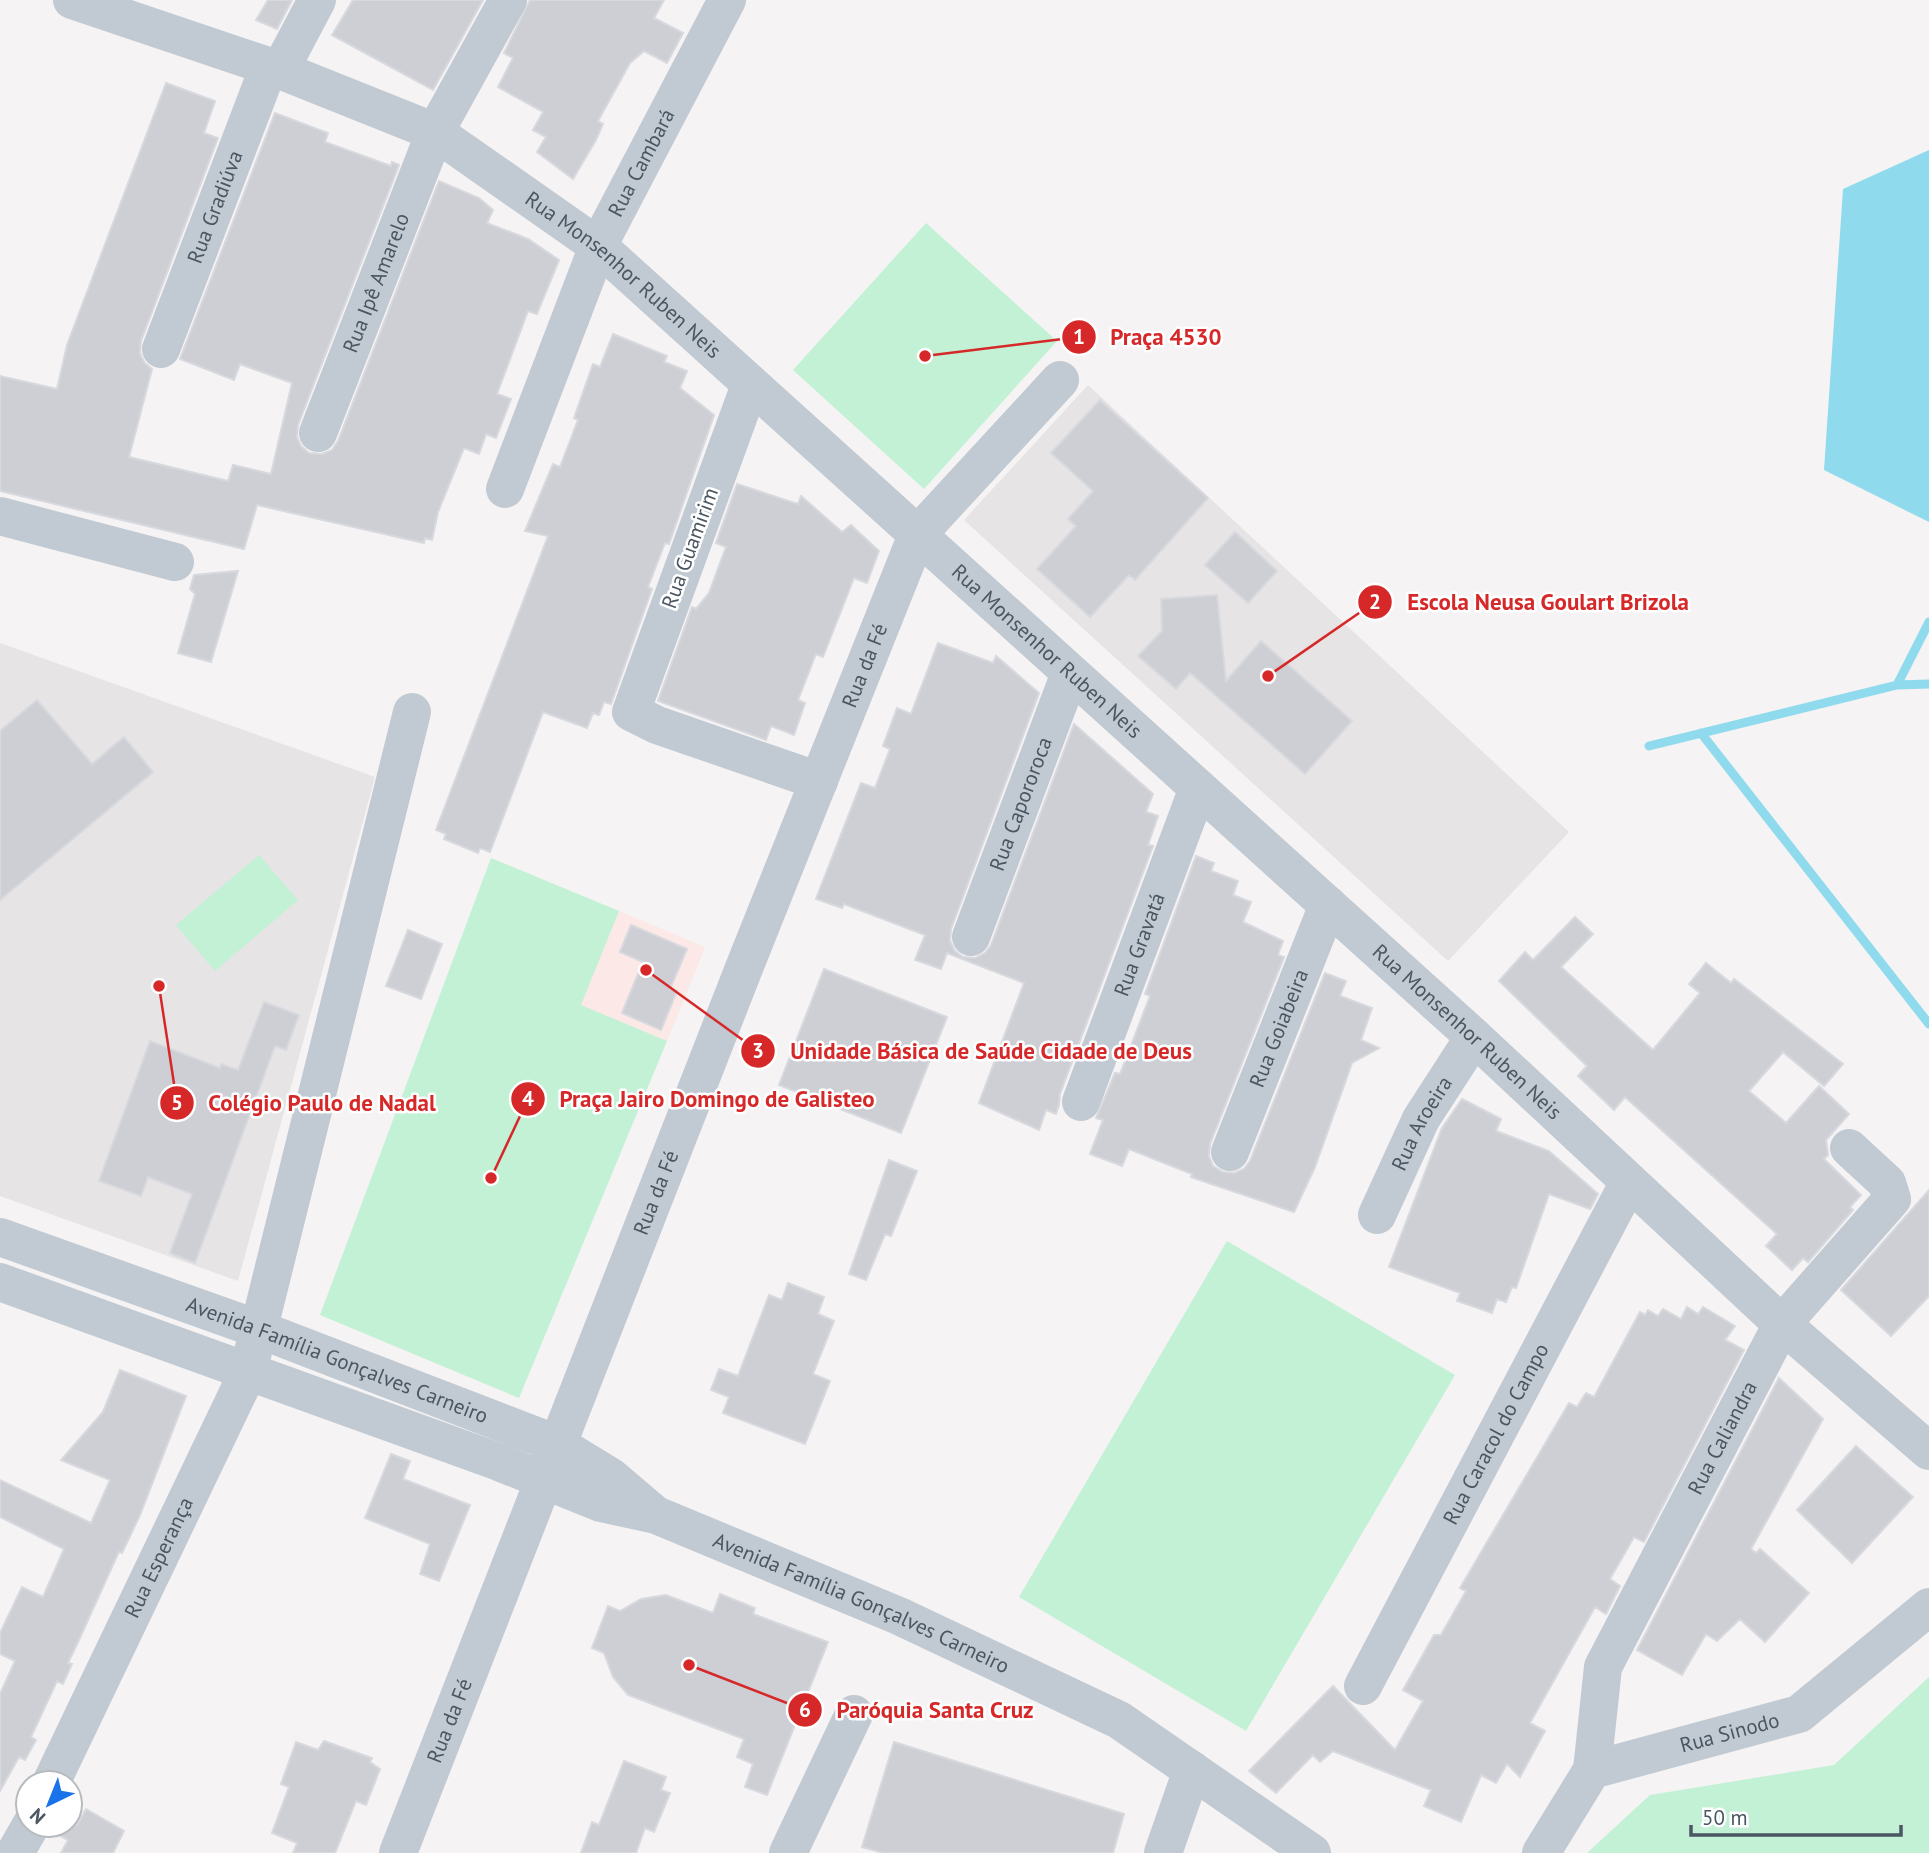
<svg xmlns="http://www.w3.org/2000/svg" width="1929" height="1853" viewBox="0 0 1929 1853" font-family="'PT Sans',sans-serif">
  <style>
    .education { fill: #e6e4e5 }
    .medical { fill: #fce8e6 }
    .green { fill: #c3f1d5 }
    .water { fill: #90daee }
    .lines { fill: none; stroke-linecap: round; stroke-linejoin: round }
    .stream { stroke: #90daee; stroke-width: 9 }
    .building { fill: #cdcfd5; stroke: #d7d9de; stroke-width: 2 }
    .minor { stroke: #c1cad2; stroke-width: 38 }
    .labels { text-anchor: middle; stroke-width: 5; stroke-linejoin: round; paint-order: stroke }
    .street-label { font-size: 21px; fill: #4a5661; stroke: #fff }
    .leader { fill: none; stroke: #d62828; stroke-width: 2.5 }
    .callout-dot { fill: #d62828; stroke: #fff; stroke-width: 2.5 }
    .mark-label { font-size: 21px; text-anchor: middle; font-weight: bold; fill: #fff }
    .callout-label { font-size: 23px; text-anchor: middle; font-weight: bold; fill: #d62828; stroke: #fff; stroke-width: 5; stroke-linejoin: round; paint-order: stroke }
  </style>
  <rect width="100%" height="100%" fill="#f5f3f3"/>
  <path class="education" d="M1088,385L1569,832L1448,961L964,520Z
    M0,643L375,777L238,1281L0,1196Z"/>
  <path class="medical" d="M619,911L705,947L667,1041L580,1005Z"/>
  <path class="green" d="M926,223L1057,341L924,489L793,370Z
    M259,855L298,900L215,971L176,925Z
    M491,858L619,911L581,1005L667,1041L519,1398L320,1315Z
    M1227,1241L1455,1375L1246,1731L1019,1597Z
    M1929,1677V1853H1587L1650,1795L1834,1765Z"/>
  <path class="water" d="M1929,150V522L1824,470L1843,189Z"/>
  <g class="lines">
    <path class="stream" d="M1897,685L1929,622
      M1701,733L1929,1024
      M1649,746L1897,685L1929,684"/>
  </g>
  <path class="building" d="M268,0H292L277,29L256,20Z
    M353,0H483L433,90L332,35Z
    M530,0H664L654,18L683,33L667,63L644,51L630,63L598,121L603,124L596,140L573,179L537,152L546,137L533,130L543,112L498,87L513,58L504,53Z
    M166,83L215,101L204,133L218,138L141,341L140,353L144,362L152,369L129,457L228,481L233,465L271,474L292,383L240,364L234,380L180,359L275,113L328,133L325,142L391,166L392,162L399,165L298,425L297,437L301,446L309,453L322,454L332,450L338,441L439,181L479,198L493,210L487,223L528,239L559,260L537,314L528,311L497,394L511,399L496,438L486,434L479,454L464,448L438,512L432,540L425,538L424,543L257,505L244,549L0,491V376L57,389L67,345Z
    M613,334L667,356L664,362L687,371L680,388L714,415L669,544L665,543L648,587L652,589L611,704L604,702L599,715L593,713L587,728L543,712L490,852L480,848L478,853L444,839L446,834L436,830L548,536L525,531L553,464L560,467L578,420L574,418L593,364L600,367Z
    M1100,400L1208,498L1135,580L1129,575L1090,617L1037,569L1076,526L1068,519L1093,491L1051,453Z
    M737,484L798,504L801,496L842,532L851,525L879,551L867,583L854,578L823,657L816,654L798,700L805,703L794,735L771,726L766,740L658,701L692,607L696,609L709,593L720,563L726,547L716,543Z
    M1235,532L1277,571L1248,603L1205,565Z
    M238,571L211,662L178,653L195,594L190,589L194,575Z
    M1217,595L1226,681L1261,641L1352,721L1305,774L1190,673L1176,689L1138,656L1162,631L1161,599Z
    M938,643L993,663L996,656L1039,693L951,929L950,941L955,951L963,957L975,958L985,953L991,945L1074,724L1153,794L1146,812L1158,816L1148,845L1153,846L1060,1094L1059,1105L1056,1114L1046,1110L1039,1130L979,1103L1024,983L947,953L941,969L915,960L925,935L844,904L842,908L816,899L861,783L875,788L890,749L883,746L897,708L911,714Z
    M37,700L92,764L124,737L153,772L0,900V731Z
    M1196,856L1214,863L1211,871L1238,881L1233,895L1251,902L1243,922L1283,941L1278,955L1284,957L1210,1144L1209,1156L1213,1166L1223,1172L1234,1173L1244,1169L1250,1161L1325,973L1346,981L1340,996L1372,1008L1361,1040L1379,1048L1352,1063L1315,1167L1294,1212L1191,1177L1192,1174L1129,1149L1122,1166L1090,1154L1103,1120L1096,1118L1115,1073L1120,1074L1150,996L1145,994Z
    M1575,917L1593,934L1561,967L1653,1050L1700,993L1689,984L1706,963L1731,983L1734,979L1843,1064L1824,1086L1783,1052L1749,1091L1786,1123L1819,1086L1849,1114L1826,1140L1828,1155L1824,1159L1861,1195L1850,1207L1853,1210L1808,1262L1803,1258L1792,1270L1766,1246L1777,1234L1625,1097L1614,1110L1578,1076L1587,1066L1499,981L1525,952L1533,960Z
    M631,925L687,949L670,989L677,991L661,1030L622,1013L643,962L620,952Z
    M408,930L442,944L421,999L386,986Z
    M824,969L947,1017L901,1133L779,1085Z
    M264,1002L299,1015L286,1050L275,1046L195,1263L170,1253L192,1194L148,1177L141,1196L99,1181L150,1041L220,1068L221,1064L238,1070Z
    M1462,1099L1501,1119L1496,1131L1549,1151L1598,1194L1590,1209L1549,1194L1516,1288L1512,1287L1506,1302L1497,1299L1492,1313L1457,1301L1460,1293L1389,1267L1442,1128Z
    M889,1160L917,1171L891,1236L885,1234L866,1280L849,1274Z
    M1929,1190V1296L1891,1336L1841,1290Z
    M788,1283L824,1297L818,1314L834,1321L813,1374L830,1381L805,1444L723,1413L729,1397L711,1390L719,1369L738,1376L769,1295L782,1300Z
    M1687,1307L1698,1314L1703,1307L1735,1326L1725,1340L1744,1350L1644,1542L1634,1537L1610,1579L1620,1586L1606,1614L1595,1607L1530,1723L1545,1731L1520,1777L1507,1764L1496,1783L1481,1775L1461,1822L1424,1806L1431,1790L1333,1751L1320,1762L1313,1755L1276,1793L1249,1771L1333,1686L1395,1750L1423,1701L1403,1690L1434,1635H1441L1466,1591L1460,1588L1569,1403L1577,1407L1586,1393L1594,1397L1640,1312L1645,1315L1648,1310L1658,1316L1663,1309L1681,1319Z
    M120,1370L186,1396L140,1515L122,1553L119,1552L117,1556L78,1642L68,1663L72,1664L63,1684L57,1681L31,1737L36,1740L25,1760L19,1757L0,1791V1694L15,1661L0,1654V1633L22,1587L43,1597L64,1549L0,1517V1480L91,1523L110,1480L61,1460L103,1412Z
    M1779,1378L1823,1419L1751,1549L1756,1553L1760,1549L1809,1593L1765,1642L1740,1619L1717,1641L1706,1634L1682,1675L1637,1650Z
    M1856,1446L1913,1497L1852,1563L1797,1510Z
    M391,1454L410,1461L403,1479L470,1505L439,1581L420,1574L430,1544L365,1518Z
    M720,1594L755,1608L753,1614L828,1642L767,1795L745,1787L753,1764L737,1757L744,1739L628,1695L613,1677L604,1653L592,1648L608,1606L620,1611L641,1599L666,1595L713,1613Z
    M324,1741L372,1758L370,1762L380,1769L366,1805L356,1801L335,1853H293L297,1843L272,1833L289,1787L281,1784L296,1742L318,1750Z
    M894,1742L1124,1814L1113,1853H883L862,1847Z
    M624,1761L666,1777L661,1790L670,1793L654,1832L645,1828L636,1853H581L592,1822L599,1825Z
    M86,1809L124,1831L113,1853H61L68,1840L51,1831L53,1825H77Z"/>
  <g class="lines">
    <g class="minor">
      <path id="s1" d="M72,0L280,70L435,132L598,246L1474,1037L1782,1324L1929,1451"/>
      <path d="M280,70L317,0"/>
      <path id="s2" d="M161,349L269,66"/>
      <path d="M750,385L631,712L657,725L819,781"/>
      <path id="s3" d="M318,433L435,132L508,0"/>
      <path id="s4" d="M505,489L598,246L727,0"/>
      <path d="M0,516L175,562"/>
      <path id="s5" d="M971,937L1070,673"/>
      <path id="s6" d="M1081,1102L1198,788"/>
      <path id="s7" d="M1230,1152L1328,905"/>
      <path id="s8" d="M1377,1215L1421,1119L1474,1037"/>
      <path id="s9" d="M0,1237L258,1329L557,1444L611,1477L651,1511"/>
      <path id="s10" d="M0,1282L499,1462L601,1503L656,1515L899,1616L1119,1720L1312,1853"/>
      <path id="s11" d="M1363,1686L1629,1182"/>
      <path id="s12" d="M1592,1770L1603,1667L1782,1324L1892,1199L1887,1183L1849,1148"/>
      <path id="s13" d="M51,1783L248,1372L412,712"/>
      <path d="M15,1853L31,1825"/>
      <path id="s14" d="M398,1853L744,968L917,535L1060,380"/>
      <path d="M788,1853L854,1714"/>
      <path d="M1163,1853L1192,1770"/>
      <path id="s15" d="M1541,1853L1592,1770L1799,1714L1929,1607"/>
    </g>
  </g>
  <g class="labels">
    <g class="street-label">
      <text dy="7" stroke="none"><textPath href="#s4" startOffset="354">Rua Cambará</textPath></text>
      <text dy="7" stroke="none"><textPath href="#s2" startOffset="152">Rua Gradiúva</textPath></text>
      <text dy="7" stroke="none"><textPath href="#s1" startOffset="623">Rua Monsenhor Ruben Neis</textPath></text>
      <text dy="7" stroke="none"><textPath href="#s3" startOffset="161">Rua Ipê Amarelo</textPath></text>
      <text transform="translate(690 548) rotate(-70)" y="7">Rua Guamirim</text>
      <text dy="7" stroke="none"><textPath href="#s1" startOffset="1190">Rua Monsenhor Ruben Neis</textPath></text>
      <text dy="7" stroke="none"><textPath href="#s14" startOffset="1276">Rua da Fé</textPath></text>
      <text dy="7" stroke="none"><textPath href="#s5" startOffset="142">Rua Capororoca</textPath></text>
      <text dy="7" stroke="none"><textPath href="#s6" startOffset="168">Rua Gravatá</textPath></text>
      <text dy="7" stroke="none"><textPath href="#s7" startOffset="133">Rua Goiabeira</textPath></text>
      <text dy="7" stroke="none"><textPath href="#s1" startOffset="1757">Rua Monsenhor Ruben Neis</textPath></text>
      <text dy="7" stroke="none"><textPath href="#s8" startOffset="102">Rua Aroeira</textPath></text>
      <text dy="7" stroke="none"><textPath href="#s14" startOffset="709">Rua da Fé</textPath></text>
      <text dy="7" stroke="none"><textPath href="#s9" startOffset="359">Avenida Família Gonçalves Carneiro</textPath></text>
      <text dy="7" stroke="none"><textPath href="#s11" startOffset="285">Rua Caracol do Campo</textPath></text>
      <text dy="7" stroke="none"><textPath href="#s12" startOffset="362">Rua Caliandra</textPath></text>
      <text dy="7" stroke="none"><textPath href="#s13" startOffset="250">Rua Esperança</textPath></text>
      <text dy="7" stroke="none"><textPath href="#s10" startOffset="920">Avenida Família Gonçalves Carneiro</textPath></text>
      <text dy="7" stroke="none"><textPath href="#s14" startOffset="142">Rua da Fé</textPath></text>
      <text dy="7" stroke="none"><textPath href="#s15" startOffset="240">Rua Sinodo</textPath></text>
    </g>
  </g>
  <path class="leader" d="M925 356L1079 337M1268 676L1375 602M646 970L758 1051M491 1178L528 1099M159 986L177 1103M689 1665L805 1710"/>
  <g class="callout-dot">
    <circle cx="925" cy="356" r="7"/>
    <circle cx="1268" cy="676" r="7"/>
    <circle cx="646" cy="970" r="7"/>
    <circle cx="491" cy="1178" r="7"/>
    <circle cx="159" cy="986" r="7"/>
    <circle cx="689" cy="1665" r="7"/>
    <circle cx="1079" cy="337" r="18"/>
    <circle cx="1375" cy="602" r="18"/>
    <circle cx="758" cy="1051" r="18"/>
    <circle cx="528" cy="1099" r="18"/>
    <circle cx="177" cy="1103" r="18"/>
    <circle cx="805" cy="1710" r="18"/>
  </g>
  <g class="mark-label">
    <text x="1079" y="344">1</text>
    <text x="1375" y="609">2</text>
    <text x="758" y="1058">3</text>
    <text x="528" y="1106">4</text>
    <text x="177" y="1110">5</text>
    <text x="805" y="1717">6</text>
  </g>
  <g class="callout-label">
    <text x="1166" y="345">Praça 4530</text>
    <text x="1548" y="610">Escola Neusa Goulart Brizola</text>
    <text x="991" y="1059">Unidade Básica de Saúde Cidade de Deus</text>
    <text x="717" y="1107">Praça Jairo Domingo de Galisteo</text>
    <text x="322" y="1111">Colégio Paulo de Nadal</text>
    <text x="935" y="1718">Paróquia Santa Cruz</text>
  </g>
  <g transform="translate(49 1804) rotate(223)"><circle r="33" fill="#ffffff" stroke="#b7bbc0" stroke-width="2"/>
  <path d="M0-5L12 26L0 18L-12 26Z" fill="#1a73e8"/>
  <text y="-10" font-size="19" font-weight="bold" text-anchor="middle" fill="#4a5661">N</text>
  </g>
  <path d="M1691 1825v10h210v-10" fill="none" stroke="#4a5661" stroke-width="3.5"/>
  <text x="1702" y="1825" font-size="21" fill="#4a5661" stroke="#ffffff" stroke-width="5" paint-order="stroke">50 m</text>
</svg>
